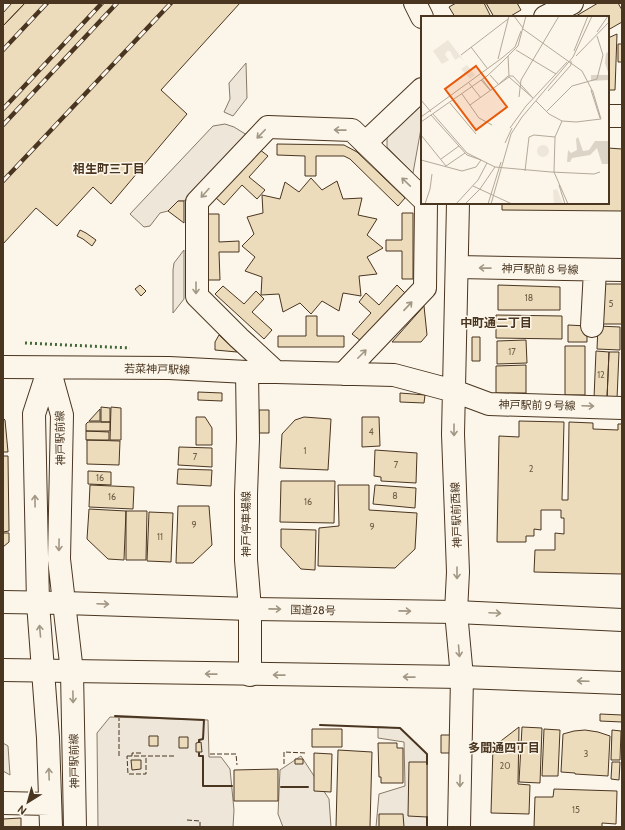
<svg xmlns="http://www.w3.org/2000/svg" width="625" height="830" viewBox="0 0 625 830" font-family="Cabin,'Noto Sans JP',sans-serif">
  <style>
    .green { fill: #ede6d9; stroke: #887966 }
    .building { fill: #ecdcbc; stroke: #4a3520 }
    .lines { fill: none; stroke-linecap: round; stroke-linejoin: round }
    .minor-casing { stroke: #4a3520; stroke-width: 24 }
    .major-casing { stroke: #4a3520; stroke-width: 24 }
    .highway-casing { stroke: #4a3520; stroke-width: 24 }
    .minor { stroke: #fbf6e9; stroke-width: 22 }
    .major { stroke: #fbf6e9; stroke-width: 22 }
    .highway { stroke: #fbf6e9; stroke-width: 22 }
    .rail-casing { stroke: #4a3520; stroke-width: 4.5 }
    .rail { stroke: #fbf6e9; stroke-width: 3; stroke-dasharray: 9; stroke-linecap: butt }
    .hedge { stroke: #436837; stroke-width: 3; stroke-dasharray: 2 3; stroke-linecap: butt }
    .fence { stroke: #4a3520; stroke-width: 1; stroke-dasharray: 5 2; stroke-linecap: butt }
    .wall { stroke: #4a3520; stroke-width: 2 }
    .oneway { stroke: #a29684 }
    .labels { text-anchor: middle; stroke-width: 3; stroke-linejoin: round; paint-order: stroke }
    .number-label { font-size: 9px; fill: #725f47 }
    .street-label { font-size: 11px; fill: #4a3520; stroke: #fbf6e9 }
    .neighbourhood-label { font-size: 12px; font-weight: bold; fill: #4a3520; stroke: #fbf6e9 }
    .inset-road { fill: none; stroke: #b4a999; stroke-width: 1 }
    .view { fill: #e8590c; fill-opacity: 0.15; stroke: #e8590c; stroke-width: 2 }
    .inset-edge { fill: none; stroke: #4a3520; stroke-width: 2 }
  </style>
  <rect width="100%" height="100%" fill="#fbf6e9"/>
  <path class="green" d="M246,63L247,98L233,116L224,112L230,99L229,83Z
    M422,101V123L413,173L387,147V136Z
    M225,124L234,127L247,135L184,201H178L168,211L160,213L150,226L144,227L130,214L213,126Z
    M184,250V299L173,313V270L174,263Z
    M110,717L208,720L209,757H221L230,769L234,810L233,827H98L97,733Z
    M378,727L400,728L427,754V827H376L379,794L405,786L404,742L378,738Z
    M3,743L8,746L10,775L3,771Z
    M301,756L329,799L331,827H283L278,814L280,770Z"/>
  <path class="building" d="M12,3H25L3,26V13Z
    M25,3H240L161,90L187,114L111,204L93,187L57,226L36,208L3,244V26Z
    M456,3H484L491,17H455L449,7Z
    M486,3H517L521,10L509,17H494Z
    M598,3H618L622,10V22L608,30V17H576V16Z
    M617,34L615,90H608V38Z
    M618,44H622V62H618Z
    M277,144L344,145L357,152L405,198L398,206L350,159L344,156H316V176H305V156L277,155Z
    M608,148L622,149V211L502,210V203H608Z
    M259,149L268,156L249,177L265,190L257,199L242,185L224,205L216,198Z
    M311,178L322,190L337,181L343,199L362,198L358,215L377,219L367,235L383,248L367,257L377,274L359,276L361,296L343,293L339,311L322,301L311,314L300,303L283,312L279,294L261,295L262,277L245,271L255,257L242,246L254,234L247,217L263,213L262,195L280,199L285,182L299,192Z
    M178,201H184V223L168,211Z
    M402,213H413V279H402V251H386V240H402Z
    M208,214H219V242L239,241V252H219L220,280H208Z
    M80,230L86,233L96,240L92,246L83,239L77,236Z
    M601,284H622V324H601Z
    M140,285L146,291L141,296L135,289Z
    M397,285L405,293L361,341L352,334L371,313L359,302L366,293L379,305Z
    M498,285L560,287V310H498Z
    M223,286L244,304L256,291L264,299L252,312L272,330L264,339L215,294Z
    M424,306L427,335L421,342H392Z
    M496,315L562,316V339L496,338Z
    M306,316H317V336H344V347H278V336H306Z
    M568,325L587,326V342H568Z
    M598,326L620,327V350L597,349Z
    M219,335L237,352L215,350V342Z
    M472,337H480V361H472Z
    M526,340L527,363L497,364V341Z
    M565,346H585V395H565Z
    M596,351L609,352L607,398H594Z
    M609,352H619L617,399H607Z
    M526,365V393H496V366Z
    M198,392L222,393V401L198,400Z
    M400,393L425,395L424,403L400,402Z
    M101,407L110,408V422H101Z
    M111,407L121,408V440H110Z
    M100,409V421H89Z
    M259,410H269V433H259Z
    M196,417H205L212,428V445H196Z
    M304,417L331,419L328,470L280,468L282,434L295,420Z
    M362,417H379L380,446L362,447Z
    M3,418L5,420L8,452H3Z
    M519,421L564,422L562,500H568L569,422L593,423V429L618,430V424H622V574L534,572L535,550H555V533L564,534V518H561V510H541V530L534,529V536H526V542H497L499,436L519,437Z
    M88,422H110V431H86V424Z
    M86,431L109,432V440H86Z
    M87,440L120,441L119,465L87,464Z
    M179,447L212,448V467L178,465Z
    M375,450L417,453L416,483L381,481V477L374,476Z
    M3,456H8L9,531L3,532Z
    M178,469L212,470L211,486L177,484Z
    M88,471L111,472V485L88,484Z
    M281,481H335L334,523L280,522Z
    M90,485L134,487L133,509L89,507Z
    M338,485H369V510L417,513L415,549L395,568L318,566L319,528L339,526Z
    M375,485L416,488L415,508L373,504Z
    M178,506H209L212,545L193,563H176Z
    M89,509L126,511L124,560L108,559L87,539Z
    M126,511H147L146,560H126Z
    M149,512L173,513L171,562L147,561Z
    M281,529L316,530L315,570L301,569L281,547Z
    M3,533H9V542L3,547Z
    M600,714L622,715V722L600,721Z
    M519,727L518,784L530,785L529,814L491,813L493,747Z
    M522,727L542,728L540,783L519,782Z
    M312,729H342V747H312Z
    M544,729L560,730L558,776H542Z
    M585,730L598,732L610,736L608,776L575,774V773L561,772L563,734L574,731Z
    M612,730L621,731L620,760H611Z
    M441,735H452V753H441Z
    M149,736H158V746H149Z
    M179,737H188V748H179Z
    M201,742L202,752H196V743Z
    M378,743H397V748H403V783H381V777H379Z
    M338,750L372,752L370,827H336Z
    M314,753L332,754L331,792L314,791Z
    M295,759H303V764H295Z
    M131,760H141V769L132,770Z
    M409,762H427V817L408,816Z
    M612,762H620L619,780L611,779Z
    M278,769V801H234V770Z
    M554,789L617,791L616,824L602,823V827H534L535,797H553Z
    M379,814H403L404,827H379Z
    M21,818V827H3V819Z"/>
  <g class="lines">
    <g class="minor-casing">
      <path id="minor" d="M415,3L422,17
        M545,17L572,3
        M608,116H622
        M365,143L422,89
        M458,203L453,434L458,572L456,612L462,677L459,827
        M457,267L622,270
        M592,326L595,270
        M3,367L169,368L247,372H276L394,375L454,391L489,404L622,408
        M49,368L34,414L38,603L48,738L51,827
        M49,368L62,415L59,559L72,672L75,827
        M276,372L239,338L197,296V202L268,127L352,130L422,198
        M343,374L425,288L426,203
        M3,803L50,804"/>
    </g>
    <g class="major-casing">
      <path id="major" d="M247,372L248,439L246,494V560L250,609V675"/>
    </g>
    <g class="highway-casing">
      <path id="highway" d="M3,602L64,603L250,609L456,612L622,620
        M3,670L462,677L622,683"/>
    </g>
    <use href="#minor" class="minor"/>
    <use href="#major" class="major"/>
    <use href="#highway" class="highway"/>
    <g class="rail-casing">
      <path id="rail" d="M3,50L47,3
        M3,109L102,3
        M3,125L117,3
        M3,181L171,3"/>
    </g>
    <use href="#rail" class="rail"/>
    <path class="hedge" d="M25,343L130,348"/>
    <path class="fence" d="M210,754H236L237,765
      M119,756V718
      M127,756H146V774H128Z
      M132,756V753H141V755
      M148,756H176
      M284,764V752L306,753
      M187,820L200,821V827"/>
    <path class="wall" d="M115,716L204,720L203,739L199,740V742
      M320,725L400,728L427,754V764
      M199,753V756H203V786H232
      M281,787H308
      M427,827V817"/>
  </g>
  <defs><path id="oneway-shaft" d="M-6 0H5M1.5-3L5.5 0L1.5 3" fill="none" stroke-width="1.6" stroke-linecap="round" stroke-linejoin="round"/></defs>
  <g class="oneway">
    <use href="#oneway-shaft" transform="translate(340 130) rotate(-179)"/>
    <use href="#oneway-shaft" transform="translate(261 134) rotate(134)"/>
    <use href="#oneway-shaft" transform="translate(406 182) rotate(-136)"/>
    <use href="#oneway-shaft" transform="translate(205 193) rotate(132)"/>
    <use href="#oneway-shaft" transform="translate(485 268) rotate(-179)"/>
    <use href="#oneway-shaft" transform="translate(196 288) rotate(90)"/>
    <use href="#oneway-shaft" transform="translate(408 306) rotate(-47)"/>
    <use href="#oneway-shaft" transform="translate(362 354) rotate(-45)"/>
    <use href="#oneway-shaft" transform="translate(588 406) rotate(2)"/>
    <use href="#oneway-shaft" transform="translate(454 430) rotate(90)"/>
    <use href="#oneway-shaft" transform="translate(35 501) rotate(-91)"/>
    <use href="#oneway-shaft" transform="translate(59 545) rotate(91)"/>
    <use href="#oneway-shaft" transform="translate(457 573) rotate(90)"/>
    <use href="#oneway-shaft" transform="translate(103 604) rotate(2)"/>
    <use href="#oneway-shaft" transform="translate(275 609) rotate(1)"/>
    <use href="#oneway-shaft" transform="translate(405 611) rotate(1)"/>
    <use href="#oneway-shaft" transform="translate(495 613) rotate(3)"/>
    <use href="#oneway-shaft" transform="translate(40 631) rotate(-95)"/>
    <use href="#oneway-shaft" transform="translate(459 651) rotate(85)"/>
    <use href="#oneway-shaft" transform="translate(211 674) rotate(-179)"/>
    <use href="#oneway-shaft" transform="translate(279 675) rotate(-179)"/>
    <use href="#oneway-shaft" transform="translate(409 677) rotate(-179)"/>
    <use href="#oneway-shaft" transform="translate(583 681) rotate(-178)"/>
    <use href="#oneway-shaft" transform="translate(73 697) rotate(89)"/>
    <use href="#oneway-shaft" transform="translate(49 774) rotate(-92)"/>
    <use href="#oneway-shaft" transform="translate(460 781) rotate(91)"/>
  </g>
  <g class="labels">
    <g class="number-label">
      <text x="529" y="301">18</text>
      <text x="611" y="307">5</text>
      <text x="512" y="355">17</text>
      <text x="601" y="378">12</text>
      <text x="371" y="435">4</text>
      <text x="305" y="454">1</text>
      <text x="195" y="460">7</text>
      <text x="396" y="468">7</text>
      <text x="531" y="472">2</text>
      <text x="100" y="481">16</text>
      <text x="395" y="499">8</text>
      <text x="112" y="500">16</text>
      <text x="308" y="505">16</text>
      <text x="194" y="528">9</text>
      <text x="372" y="530">9</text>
      <text x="160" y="540">11</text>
      <text x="586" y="757">3</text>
      <text x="505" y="769">20</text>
      <text x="576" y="813">15</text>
    </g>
    <g class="street-label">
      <text transform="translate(540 269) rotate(1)" y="4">神戸駅前８号線</text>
      <text transform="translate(157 369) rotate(1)" y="4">若菜神戸駅線</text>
      <text transform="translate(537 405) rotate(1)" y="4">神戸駅前９号線</text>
      <text transform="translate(60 438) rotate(-91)" y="4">神戸駅前線</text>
      <text transform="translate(456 515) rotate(-92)" y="4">神戸駅前西線</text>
      <text transform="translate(246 524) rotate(-90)" y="4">神戸停車場線</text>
      <text transform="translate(313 610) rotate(1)" y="4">国道28号</text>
      <text transform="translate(74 761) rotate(-91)" y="4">神戸駅前線</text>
    </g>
    <g class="neighbourhood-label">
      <text x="109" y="173">相生町三丁目</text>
      <text x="496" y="327">中町通二丁目</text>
      <text x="504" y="752">多聞通四丁目</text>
    </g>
  </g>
  <g transform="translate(421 16)">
    <rect width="188" height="188" fill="#fbf6e9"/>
    <path d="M27,24L44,46L39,41L34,44L29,35H26L24,39L28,44L21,48L12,35ZM46,49L54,59L49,63L40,53ZM116 135a6 6 0 1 1 12 0a6 6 0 1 1-12 0ZM136,173L142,188H133L132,174Z" fill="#ede6d9"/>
    <path d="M188,36V64L170,65V59H188L184,47L185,37ZM157,121L162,135L168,134L174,125H188V148H181L176,132L169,139L151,142L149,146H146L147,134L150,137L156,134L155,123Z" fill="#dcd4c6"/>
    <path class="inset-road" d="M93,0L102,12M102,13L161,55L172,76L180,103M176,16L187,0M50,31L66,52M95,34L135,58M153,35L167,0M40,39L87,3M87,40L88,60M155,40L188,6M81,42L94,31L100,15M77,43L88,0M81,46L97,30L105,0M69,59L78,69M88,61L112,82M61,63L70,75M60,64L69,74M48,67L60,82M78,68L87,60H92L111,81M170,74L179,102M127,75L150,49V45M41,78L58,102L71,109M98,81L100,64L138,0M0,84L10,96M115,85L128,98L141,105L155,106L180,103M29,87L55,118M49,89L88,61M125,96L151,70L176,63L182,39L176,20M12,98L46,137L74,151L130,156L173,158L179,156M10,99L46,139L60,144M0,101L81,42M141,105L134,121L133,156L147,188M0,106L66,60L81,46M89,112L105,90L146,46M0,119L25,150M84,127L91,112M20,143L38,130M0,144L41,155L55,151L60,144M25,150L44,137M104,155L108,121L113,119L134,121M138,169L144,188M52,170L91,188M4,188L9,173L11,158M35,188L57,164L66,147M44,188L59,173L74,151M67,188L80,146M70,188L90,118L101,101L152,41L171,0"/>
    <path class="view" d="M55,50L86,91L55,114L24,73Z"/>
    <rect width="188" height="188" class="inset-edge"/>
  </g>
  <rect width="625" height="830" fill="none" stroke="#4a3520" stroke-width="8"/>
  <g transform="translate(28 802) rotate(217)" stroke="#fbf6e9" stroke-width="3" paint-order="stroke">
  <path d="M0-3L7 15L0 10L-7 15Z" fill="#4a3520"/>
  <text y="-6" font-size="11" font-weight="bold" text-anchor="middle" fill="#4a3520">N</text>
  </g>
</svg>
